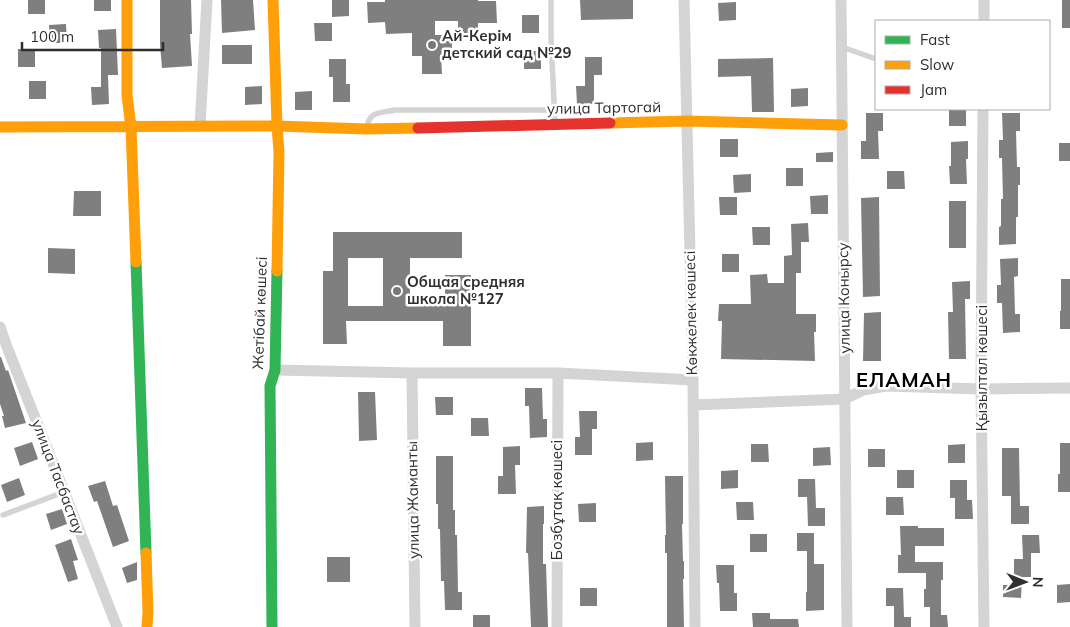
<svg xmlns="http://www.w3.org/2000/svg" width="1070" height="627" viewBox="0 0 1070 627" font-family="Mulish,sans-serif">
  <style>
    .building { fill: #7f7f7f; fill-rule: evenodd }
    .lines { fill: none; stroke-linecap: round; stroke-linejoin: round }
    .lane { stroke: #d4d4d4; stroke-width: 5.5 }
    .street { stroke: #d4d4d4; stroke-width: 11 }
    .fast { stroke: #30b455; stroke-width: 11 }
    .slow { stroke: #ff9f0a; stroke-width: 11 }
    .jam { stroke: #e5322d; stroke-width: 11 }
    .poi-dot { fill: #787878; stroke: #fff; stroke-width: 2 }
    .labels { text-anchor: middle; stroke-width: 5; stroke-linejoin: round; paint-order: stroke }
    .poi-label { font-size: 15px; font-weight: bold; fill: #2f2f2f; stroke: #fff; text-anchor: start }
    .street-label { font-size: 15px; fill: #2f2f2f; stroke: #fff }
    .district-label { font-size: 20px; font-weight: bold; letter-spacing: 1px; fill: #000; stroke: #fff }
  </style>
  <rect width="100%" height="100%" fill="#fff"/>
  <path class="building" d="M28,0H45V14H28Z
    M94,0H111V11H94Z
    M160,0H191L192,34H190L192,66L162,68L160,45Z
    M221,0H253L255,30L222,33Z
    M332,0H349V16L332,17Z
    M385,0H478V1H496L497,23H478V33H458V21H435V35H452V55H441L442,74H422V56H412V33L386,34L385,22L368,23L367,2H385Z
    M580,0H633V19L581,20Z
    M1062,0H1070V28H1062Z
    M736,2V20L719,21L718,3Z
    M522,15H539V33H522Z
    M314,23H332V41H315Z
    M66,24L67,43H50L49,25Z
    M116,29L118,75H108L109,104L92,105L91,87H101V48H99L98,30Z
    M222,45H252V64H222Z
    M18,49H35V67H18Z
    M524,51H541V69H524Z
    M585,57H602V75H594V104H577L576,86H585Z
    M773,58L774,112H752L751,76L718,77V59Z
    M329,59H346V84H350V102H333V77H329Z
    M29,81H46V99H29Z
    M262,86V104L245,105V87Z
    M808,88V106L791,107V89Z
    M312,91V110H295V92Z
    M949,109H966V126H949Z
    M866,113H883V131H878L879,159H861V141H866Z
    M1002,113H1020V131H1016L1017,167H1020V185H1018V217H1016V244L999,245V227L1001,226V199H1003L1002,158H999V140H1003Z
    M720,139H738V157H720Z
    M968,141V159H966L967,184H950L949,166H951V142Z
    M1059,143H1070V161H1059Z
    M833,152V162H816V153Z
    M786,168H803V186H786Z
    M887,171H904L905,189H887Z
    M751,174V192L734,193L733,175Z
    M74,191H101V216H73Z
    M828,195V214H811L810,196Z
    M719,197H737V215H720Z
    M879,197L880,296L863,297L861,198Z
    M949,201H966V248H949Z
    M808,223L809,242H801V273H796V314H816V332H814L815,361L721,359L722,321H718L719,304H751L750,275L767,274L768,283H784V256L792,255L791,224Z
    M752,227H770V245H753Z
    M333,232H462V258H410V306H445V275H471V346H443V321H346L347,344H323V271H333ZM348,258H383V306H348Z
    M48,248L75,249V274L48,273Z
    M722,254H739V272H722Z
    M1018,258V276L1014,277L1015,314H1020V332L1003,333L1002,303H997V285H1001L1000,259Z
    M1061,279H1070V329H1060V311H1061Z
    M970,281V299H965L966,359H949L948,312H953L952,282Z
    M881,312V361H863L864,313Z
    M0,357H1L6,371L8,370L26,423L5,428L2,416H4L0,404Z
    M525,388H542L543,419H547V437L530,438L529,406H525Z
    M358,392H375L377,440L359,441Z
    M435,397H453V415H436Z
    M579,411H597V429H592V455H575V437H580Z
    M471,418H488L489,436H471Z
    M32,442L38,459L20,466L14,448Z
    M653,442V460L636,461V443Z
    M1060,443H1070V492H1058V474H1060Z
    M751,444H768L769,462H751Z
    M965,444V463H948V445Z
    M520,446V465H515L516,494H498V476H503V447Z
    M830,447L831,465L813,466V448Z
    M1002,448H1019L1020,506H1029V524H1011V496H1002Z
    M868,449H885V467H868Z
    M436,456H453V510H455V535H457L458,592H462V610H445L444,581H441L440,529H438V504H436Z
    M738,470V488L721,489V471Z
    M897,470H914V488H897Z
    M665,476H683V524H682L683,561H684V579H683L684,627H667V553H665V535H666Z
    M19,478L25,495L7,502L1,485Z
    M798,479H815L816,508H825V526H808L807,497H798Z
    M950,480H967V500H972L973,519H955V498H950Z
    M105,481L113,506L117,505L129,541L113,547L97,501L94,502L88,486Z
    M886,497H903L904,515H886Z
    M736,502H753L754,520H737Z
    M596,503V522H579L578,504Z
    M544,506V524H543V564H546L548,627H531L528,553H526L527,507Z
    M62,509L67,524L51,530L46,514Z
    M900,526H918V528H944V546H915V562H943V580H941V615H947L948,627H930V607H924V589H926V573H898V555H901Z
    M797,533H814V564H824V610L806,611V592H807V551H797Z
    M750,534H767V552H750Z
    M1022,535H1039L1040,553H1031V577H1022L1021,598L1003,597V585H1014V559H1023Z
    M71,539L78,560L73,561L78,579L68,582L55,545Z
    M327,557H350V582H327Z
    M137,562V580L127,583L122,568Z
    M716,565H734V593H737V611H720L719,583H717Z
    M1070,584V602L1057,603V585Z
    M580,588H597V606H580Z
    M886,588H903L904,617H911V627H894V606H886Z
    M752,613H770V619H798L799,627H753Z
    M473,615H490V627H473Z"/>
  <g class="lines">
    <path class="lane" d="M551,0V38L555,123
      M842,47L876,59
      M367,127C369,111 381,113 395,110H554
      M3,515L64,492"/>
    <path class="street" d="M684,0L693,380L695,627
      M841,0L847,627
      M984,21V0
      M983,109L981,383L984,627
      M200,126L207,0
      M0,327L7,347L45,443L117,627
      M275,370L412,373H558L693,380
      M412,373L415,627
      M693,405L845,399L863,390L886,386L981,389L1070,388
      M557,627L558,373"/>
    <path class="fast" d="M136,262L146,553
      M272,627L270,386L275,370L277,271"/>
    <path class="slow" d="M127,0V95L131,127L136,262
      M273,0L277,126L279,152L277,271
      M610,123L687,121L842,125
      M0,127L277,126L366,129L418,128
      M146,553L148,612L147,627"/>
    <path class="jam" d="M418,128L610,123"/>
  </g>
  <g class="poi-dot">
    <circle cx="432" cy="45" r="5"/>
    <circle cx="397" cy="291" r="5"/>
  </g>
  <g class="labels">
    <g class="poi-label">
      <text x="442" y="41">Ай-Керім<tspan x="442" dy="17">детский сад №29</tspan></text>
      <text x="407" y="287">Общая средняя<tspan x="407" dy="17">школа №127</tspan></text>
    </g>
    <g class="street-label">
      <text transform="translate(604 108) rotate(-1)" y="5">улица Тартогай</text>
      <text transform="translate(844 298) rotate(-91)" y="5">улица Конырсу</text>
      <text transform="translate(260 313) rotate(-88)" y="5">Жетібай көшесі</text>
      <text transform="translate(691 313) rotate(-91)" y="5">Көкжелек көшесі</text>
      <text transform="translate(982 368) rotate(-90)" y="5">Қызылтал көшесі</text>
      <text transform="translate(58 477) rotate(69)" y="5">улица Тасбастау</text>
      <text transform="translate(413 500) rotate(-91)" y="5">улица Жаманты</text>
      <text transform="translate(557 500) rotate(-90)" y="5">Бозбұтақ көшесі</text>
    </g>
    <g class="district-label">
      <text x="904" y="387">ЕЛАМАН</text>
    </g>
  </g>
  <rect x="875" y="20" width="175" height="90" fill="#ffffff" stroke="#acacac"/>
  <rect x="885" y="36" width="25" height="8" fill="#30b455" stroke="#acacac"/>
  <text x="920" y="45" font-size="15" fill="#2f2f2f">Fast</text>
  <rect x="885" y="61" width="25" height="8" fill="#ff9f0a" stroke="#acacac"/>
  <text x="920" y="70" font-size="15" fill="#2f2f2f">Slow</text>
  <rect x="885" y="86" width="25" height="8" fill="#e5322d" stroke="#acacac"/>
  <text x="920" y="95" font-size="15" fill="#2f2f2f">Jam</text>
  <g transform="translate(1025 582) rotate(91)" stroke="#ffffff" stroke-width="4" paint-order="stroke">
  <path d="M0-4L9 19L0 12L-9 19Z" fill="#2f2f2f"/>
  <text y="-8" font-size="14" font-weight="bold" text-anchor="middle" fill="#2f2f2f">N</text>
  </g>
  <path d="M22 42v8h141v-8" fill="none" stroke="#2f2f2f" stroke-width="2.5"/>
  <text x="30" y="42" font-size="15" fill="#2f2f2f" stroke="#ffffff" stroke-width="4" paint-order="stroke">100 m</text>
</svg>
